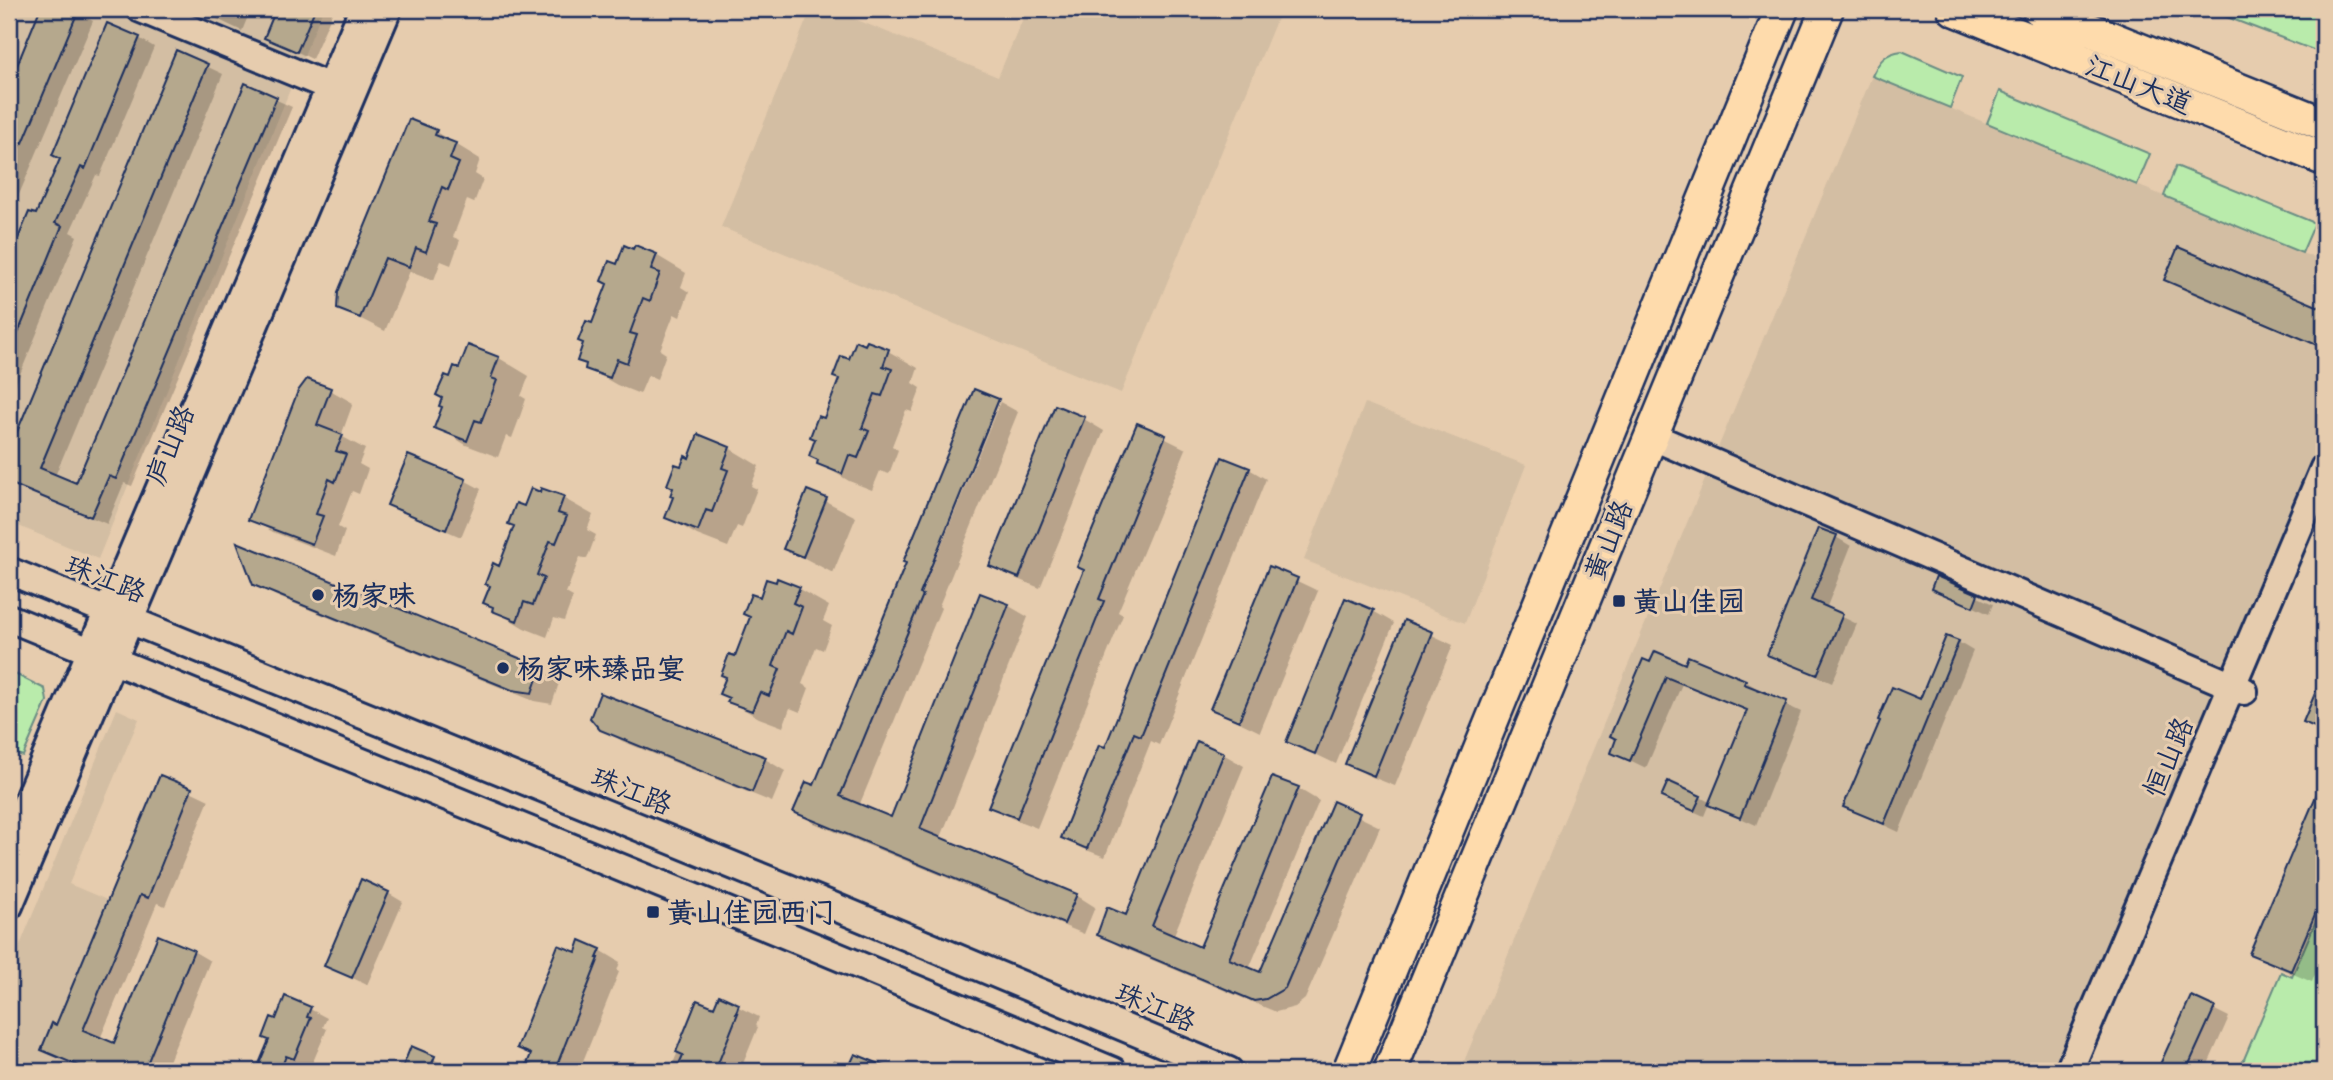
<svg xmlns="http://www.w3.org/2000/svg" width="2333" height="1080" viewBox="0 0 2333 1080" font-family="Caveat,'LXGW WenKai TC',sans-serif">
  <style>
    .built { fill: #d3bea3 }
    .green { fill: #b9ebab; stroke: #6a8d84; stroke-width: 2 }
    .shadow { fill: #0003 }
    .building { fill: #b5a88d; stroke: #1b2f5e; stroke-width: 2 }
    .lines { fill: none; stroke-linecap: round; stroke-linejoin: round }
    .minor-casing { stroke: #1b2f5e; stroke-width: 32 }
    .major-casing { stroke: #1b2f5e; stroke-width: 37 }
    .minor { stroke: #e6ccae; stroke-width: 26 }
    .major { stroke: #fedbac; stroke-width: 32 }
    .poi-dot { fill: #1b2f5e; stroke: #e6ccae; stroke-width: 2.5 }
    .labels { text-anchor: middle; stroke-width: 6; stroke-linejoin: round; paint-order: stroke }
    .street-label { font-size: 28px; fill: #1b2f5e; stroke: #e6ccae }
    .poi-label { font-size: 28px; font-weight: bold; fill: #1b2f5e; stroke: #e6ccae; text-anchor: start }
  </style>
  <rect width="100%" height="100%" fill="#e6ccae"/>
  <filter id="ink" filterUnits="userSpaceOnUse"><feTurbulence type="fractalNoise" baseFrequency=".0143" numOctaves="2"/><feDisplacementMap in="SourceGraphic" scale="14" xChannelSelector="R" yChannelSelector="G"/><feConvolveMatrix kernelMatrix="1 2 1 2 8 2 1 2 1" color-interpolation-filters="sRGB"/></filter>
  <g filter="url(#ink)">
    <path class="built" d="M9,9H323L98,559L9,522Z
      M811,9H830L998,77L1027,9H1281L1121,393L721,227Z
      M1872,76L2324,262V429L2053,1071H1460Z
      M1365,403L1526,465L1465,623L1304,560Z
      M117,709L139,719L69,884L133,911L83,1030L96,1035L88,1054L129,1071H9V972Z"/>
    <path class="green" d="M2206,9H2324V54Z
      M1902,51L1962,77L1950,108L1872,76C1879,61 1885,53 1902,51Z
      M2000,91L2150,154L2137,185L1987,123Z
      M2176,166L2315,223L2302,253L2164,196Z
      M9,671L45,689L47,701L23,756L9,751Z
      M2324,902V1071H2239L2281,972L2292,977Z"/>
    <path class="shadow" d="M9,9H15L9,24Z
      M42,9H69L93,21L9,218V88Z
      M196,9H251L242,31Z
      M278,9H334L312,59L266,37Z
      M139,38L154,47L100,176L96,175L70,232L77,236L9,401V266L30,214L37,217Z
      M176,52L223,74L55,476L77,485L246,86L292,107L132,486L124,483L107,524L9,483V456Z
      M410,121L436,132L480,159L475,174L483,179L474,203L467,200L453,237L460,240L451,265L441,261L434,280L410,271L385,331L339,308Z
      M2179,249L2324,311V349L2186,291L2166,280Z
      M656,255L686,273L681,287L689,292L680,317L674,314L660,350L666,354L657,379L648,375L640,394L617,385L587,368L588,365L579,360L618,266Z
      M469,347L499,358L529,376L521,396L526,399L518,422L512,438L506,436L498,457L466,445L437,427L451,379L460,370Z
      M888,351L918,368L913,383L921,388L912,412L906,410L892,446L898,450L889,474L880,471L872,490L849,481L819,463L825,421L850,361Z
      M308,381L330,390L353,403L341,436L365,449L359,464L368,469L359,494L352,491L338,527L345,531L336,556L273,532L251,519Z
      M1000,402L1018,412L939,606L941,608L859,806L892,819L981,595L1009,606L1028,617L940,840L1076,895L1095,907L1084,934L814,823L795,812L815,787L915,601L918,602Z
      M1084,419L1104,431L1040,588L1012,577L991,565Z
      M1138,425L1186,449L1118,612L1123,615L1037,828L1011,818L991,806L1086,570Z
      M729,448L759,466L751,486L757,489L742,528L737,526L728,547L697,535L667,517L682,469L690,460Z
      M409,457L466,481L481,489L461,537L405,513L389,505Z
      M1249,469L1266,479L1159,745L1151,741L1105,857L1081,848L1063,838L1106,749Z
      M808,492L856,517L833,573L785,548Z
      M563,498L593,515L587,530L596,535L587,559L580,557L566,593L573,597L564,621L554,618L547,637L524,628L494,610L500,568L525,509Z
      M1836,537L1851,546L1826,609L1857,624L1832,683L1769,654Z
      M1270,568L1318,591L1260,732L1212,709Z
      M1937,578L1993,604L1989,614L1933,588Z
      M254,583L540,669L560,680L552,704L534,701L276,596Z
      M799,589L829,606L823,621L832,626L823,650L816,647L802,684L809,688L800,712L790,708L783,727L759,718L729,701L736,658L761,599Z
      M1373,611L1394,623L1336,764L1288,741Z
      M1405,622L1453,645L1395,786L1367,775L1347,763Z
      M1958,642L1973,651L1899,832L1845,807L1921,701Z
      M1643,661L1686,666L1745,681L1760,690L1759,692L1801,712L1756,825L1709,804L1704,816L1673,802L1700,797L1711,803L1748,711L1682,684L1646,768L1613,752Z
      M601,728L765,759L785,771L772,802L622,741Z
      M1223,754L1244,766L1173,937L1201,949L1273,779L1299,789L1319,801L1249,969L1261,974L1333,804L1380,827L1305,999L1295,1007L1276,1012L1119,946L1099,934L1127,917Z
      M161,777L209,800L165,906L157,903L100,1039L115,1045L193,951L210,961L165,1071H88L43,1050L57,1027Z
      M2324,782V952L2312,982L2272,965L2251,953Z
      M388,893L403,902L367,985L326,965Z
      M600,950L620,962L617,971L619,972L579,1071H544L529,1063L532,1055L519,1048L577,954Z
      M720,998L759,1017L756,1026L758,1027L740,1071H670L698,1002L715,1009Z
      M2191,998L2229,1017L2205,1071H2159Z
      M310,1009L327,1018L323,1027L327,1029L309,1071H257L277,1022Z
      M412,1049L449,1067L447,1071H403Z
      M834,1060L851,1067L874,1063L888,1071H829Z"/>
    <path class="building" d="M40,9H79L23,143L21,142L9,171V85Z
      M276,9H315L297,52L264,38Z
      M107,23L140,37L85,169L81,167L55,223L62,226L9,355V260L29,212L36,214L60,159L52,155Z
      M176,50L208,64L40,468L76,483L245,83L277,97L116,479L109,476L91,517L9,483V451Z
      M409,119L437,130L435,135L456,143L450,159L459,163L448,190L442,187L429,222L436,224L426,252L416,248L409,267L385,258L360,318L337,309L338,292Z
      M624,245L633,249L635,245L657,254L651,270L660,273L650,301L643,298L630,333L637,335L627,363L617,359L610,378L585,369L586,364L577,361L583,343L578,341L586,321L592,323L607,284L601,281L609,261L617,264Z
      M2178,247L2324,309V348L2164,280Z
      M856,341L865,345L867,341L889,349L883,366L892,369L882,396L875,394L862,428L869,431L858,458L849,455L842,474L817,464L818,460L809,456L815,439L810,437L818,416L824,418L839,379L833,377L841,356L849,359Z
      M468,345L499,357L491,378L497,380L488,404L481,422L475,420L467,441L434,428L442,407L439,406L442,398L436,395L445,375L450,377L454,366L459,368Z
      M307,379L331,388L317,425L343,435L336,451L346,454L335,482L329,479L316,514L323,516L312,544L248,520L298,391Z
      M974,389L999,399L920,594L923,595L840,796L891,817L980,593L1009,604L920,829L1077,894L1064,924L793,812L806,782L814,785L906,563L903,562Z
      M1055,405L1085,417L1019,578L989,566Z
      M1137,423L1166,435L1099,599L1104,601L1017,818L988,807L1084,570L1077,567Z
      M698,434L730,447L722,468L728,470L719,494L712,512L706,510L698,531L665,518L673,497L670,496L673,488L667,485L675,464L681,466L685,456L689,458Z
      M408,455L466,479L446,530L387,505Z
      M1222,457L1250,468L1141,736L1134,733L1087,849L1061,838L1099,745L1105,747Z
      M531,488L540,492L541,488L564,496L558,513L567,516L556,543L550,541L537,575L544,578L533,605L524,602L517,621L492,611L493,607L483,603L490,586L485,584L493,563L499,566L514,526L508,524L516,503L524,506Z
      M807,490L827,498L803,557L783,549Z
      M1818,528L1837,535L1811,600L1843,614L1817,675L1767,655Z
      M237,542L541,667L532,693L512,690L253,585Z
      M1269,566L1298,578L1239,721L1210,709Z
      M1936,576L1978,594L1973,607L1931,589Z
      M777,578L800,587L793,603L802,607L792,634L786,631L773,666L780,669L769,696L760,692L752,711L727,702L729,698L719,694L726,677L721,675L729,654L735,656L750,617L743,614L751,594L760,597L766,579L776,582Z
      M1345,598L1374,610L1315,754L1286,742Z
      M1404,620L1433,632L1374,776L1345,764Z
      M1946,636L1959,641L1884,824L1843,807L1880,721L1878,720L1892,687L1920,699Z
      M1655,651L1685,664L1688,656L1746,680L1744,684L1787,701L1740,818L1708,805L1747,710L1666,677L1630,761L1611,753L1616,739L1610,736L1643,659L1650,662Z
      M2324,672V731L2303,722Z
      M600,693L766,757L752,792L600,730L590,718Z
      M1197,741L1224,753L1152,926L1200,947L1272,777L1299,787L1229,959L1260,972L1333,801L1360,813L1285,988L1266,999L1254,1001L1097,935L1107,907L1126,915Z
      M160,775L192,788L148,898L140,895L83,1030L114,1043L158,935L194,950L144,1071H91L41,1050L52,1023L56,1025Z
      M2324,777V893L2291,971L2249,954Z
      M1668,781L1701,796L1694,811L1661,797Z
      M361,879L389,892L352,978L324,966Z
      M580,940L601,949L597,958H599L557,1065L554,1064L551,1071H546L527,1064L531,1054L517,1048L558,945L576,952Z
      M719,995L739,1004L736,1013H738L715,1071H676L683,1055L676,1052L697,1000L714,1007Z
      M285,996L311,1007L307,1017L311,1018L294,1059L286,1056L280,1071H256L269,1040L263,1038L271,1017L276,1019Z
      M2191,996L2215,1007L2186,1071H2157Z
      M411,1046L435,1056L429,1071H401Z
      M855,1054L897,1071H847Z"/>
    <g class="lines">
      <g class="minor-casing">
        <path id="minor" d="M141,9L330,87
          M1651,436L2244,691
          M9,571L828,904L1229,1071
          M9,618L803,942L1113,1071
          M9,844L363,9
          M9,906L388,9
          M2069,1071L2324,468"/>
      </g>
      <g class="major-casing">
        <path id="major" d="M1954,9L2324,159
          M2039,9L2324,124
          M1349,1071L1782,9
          M1390,1071L1827,9"/>
      </g>
      <use href="#minor" class="minor"/>
      <use href="#major" class="major"/>
    </g>
  </g>
  <g class="poi-dot">
    <circle cx="318" cy="595" r="7"/>
    <rect x="1612" y="594" width="14" height="14" rx="3.5"/>
    <circle cx="503" cy="668" r="7"/>
    <rect x="646" y="905" width="14" height="14" rx="3.5"/>
  </g>
  <g class="labels">
    <g class="street-label">
      <text transform="translate(2139 84) rotate(22)" y="10">江山大道</text>
      <text transform="translate(169 445) rotate(-67)" y="10">庐山路</text>
      <text transform="translate(1608 540) rotate(-68)" y="10">黄山路</text>
      <text transform="translate(106 578) rotate(22)" y="10">珠江路</text>
      <text transform="translate(2168 757) rotate(-67)" y="10">恒山路</text>
      <text transform="translate(632 790) rotate(22)" y="10">珠江路</text>
      <text transform="translate(1156 1006) rotate(23)" y="10">珠江路</text>
    </g>
    <g class="poi-label">
      <text x="332" y="605">杨家味</text>
      <text x="1633" y="611">黄山佳园</text>
      <text x="517" y="678">杨家味臻品宴</text>
      <text x="667" y="922">黄山佳园西门</text>
    </g>
  </g>
  <rect width="2333" height="1080" fill="none" stroke="#e6ccae" stroke-width="35"/>
  <rect x="18" y="18" width="2298" height="1045" fill="none" stroke="#1b2f5e" stroke-width="2.5" filter="url(#ink)"/>
</svg>
